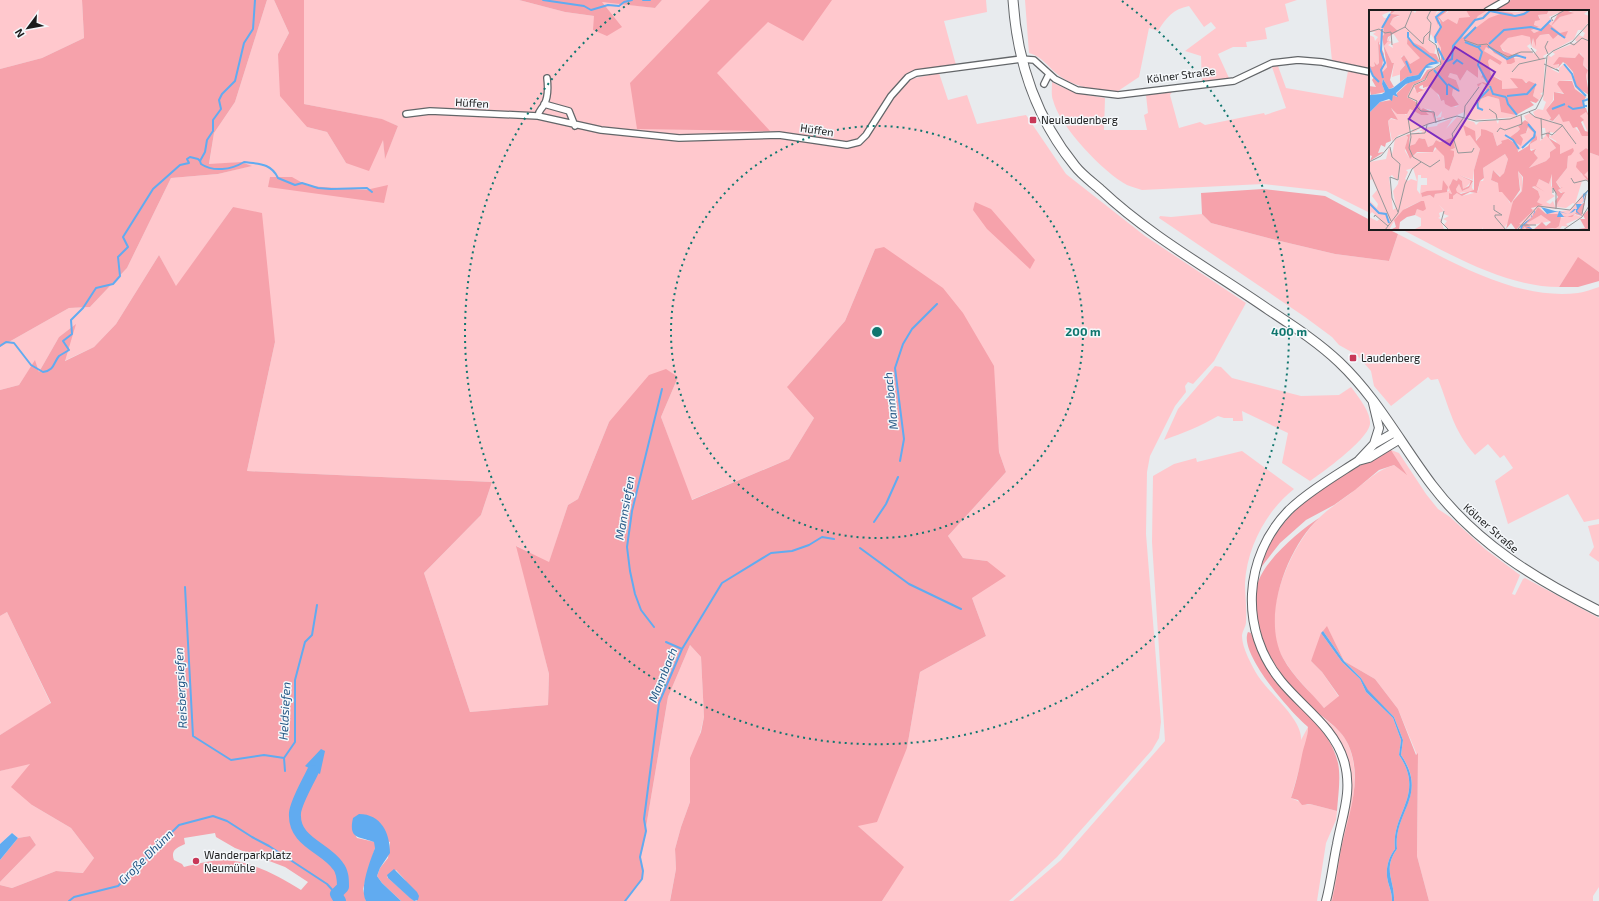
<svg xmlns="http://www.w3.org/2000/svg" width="1599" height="901" viewBox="0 0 1599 901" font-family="'Exo 2',sans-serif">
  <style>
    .green { fill: #ffc8cd }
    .forest { fill: #f6a2ab; fill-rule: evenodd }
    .water { fill: #61abf0 }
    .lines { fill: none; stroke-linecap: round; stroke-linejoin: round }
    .stream { stroke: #61abf0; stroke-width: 2 }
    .river { stroke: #61abf0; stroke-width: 12 }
    .minor-casing { stroke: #636669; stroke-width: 8 }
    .secondary-casing { stroke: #636669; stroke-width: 10 }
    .primary-casing { stroke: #636669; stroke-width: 11 }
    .minor { stroke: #fff; stroke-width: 5.5 }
    .secondary { stroke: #fff; stroke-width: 8 }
    .primary { stroke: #fff; stroke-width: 9 }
    .ring { fill: none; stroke: #0f766e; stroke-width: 2; stroke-dasharray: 2 4 }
    .poi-dot { fill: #c83858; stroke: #f5f8fb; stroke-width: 1.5 }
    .labels { text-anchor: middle; stroke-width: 3; stroke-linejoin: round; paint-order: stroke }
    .street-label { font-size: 11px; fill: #1a1b1c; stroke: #f5f8fb }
    .poi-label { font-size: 11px; fill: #1a1b1c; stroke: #f5f8fb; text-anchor: start }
    .water-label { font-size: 12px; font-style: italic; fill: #245785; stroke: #f5f8fb }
    .inset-river { fill: none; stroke: #61abf0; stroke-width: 2 }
    .inset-road { fill: none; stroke: #96989a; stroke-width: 1 }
    .view { fill: #7b2cbf; fill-opacity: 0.15; stroke: #7b2cbf; stroke-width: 2 }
    .inset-edge { fill: none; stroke: #1a1b1c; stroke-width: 2 }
    .centre { fill: #0f766e; stroke: #f5f8fb; stroke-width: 2 }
    .ring-label { font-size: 12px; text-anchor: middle; font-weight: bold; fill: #0f766e; stroke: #f5f8fb; stroke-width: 3; stroke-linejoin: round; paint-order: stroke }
  </style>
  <rect width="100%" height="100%" fill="#e8ebee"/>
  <path class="green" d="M0,0H82L84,38L42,58L0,69Z
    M267,0H274L289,33L278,54L307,127L327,132L346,163L383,139L385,158L398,126L381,119L304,104V0H519L565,12L594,16L602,1L655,8L662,0H986L987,12L944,21L956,65L913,72L915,78L939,73L948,100L967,95L977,124L1026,115L1066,174L1145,236L1246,303L1214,361L1193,384L1188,382L1185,386L1186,392L1175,406L1150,456L1147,472L1146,534L1161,722L1159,738L1152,750L1057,857L1009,901H882L903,867L858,826L907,748L920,672L986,636L972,598L987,561L963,558L948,536L1006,472L999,452L993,366L875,249L845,321L788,386L814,418L789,459L691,500L661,417L678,377L609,422L578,499L568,505L549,563L517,546L549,674L548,705L470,712L424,573L481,515L492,482L247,471L275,342L233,207L176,287L159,255L116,324L94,347L64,361L75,325L59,337L39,372L35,361L19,385L0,390V347L69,308L90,307L127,268L171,178L218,174L251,166L241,162L209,165L214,133L235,102Z
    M1025,0H1297L1285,4L1289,21L1265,28L1267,39L1246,42L1247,47H1233L1218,54L1229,78L1202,83L1201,56L1185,51L1216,28L1211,22L1204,27L1189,6C1173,9 1166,18 1158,31L1149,28L1139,77L1118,91C1099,91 1077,88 1061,77C1048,68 1045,58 1029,53Z
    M1326,0H1500L1481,11H1370V68L1332,61Z
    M1278,66L1286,88L1343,98L1348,71L1370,75V213L1326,191L1263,184L1142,190C1137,188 1131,187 1127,185C1104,173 1059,126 1053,100C1051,95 1052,88 1052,82C1069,92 1085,95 1105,98L1104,130H1147L1144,115L1148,113L1146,95L1172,92L1170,95L1179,128L1200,122L1205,125L1264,113L1265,115L1286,108L1272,67Z
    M1588,152L1599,156V272L1578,258L1559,287C1505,287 1448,253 1401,229H1588Z
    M1202,214L1211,223L1280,241L1335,254L1389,261L1398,234C1450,261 1517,301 1578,293C1585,292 1592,289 1599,287V519L1584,522L1568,494L1508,524L1495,481L1513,468L1504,455L1500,458L1488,444L1475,455C1453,430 1450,409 1438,379L1431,380L1428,377L1391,406L1374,386L1371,371L1357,355L1339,345L1332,337L1305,317L1159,218L1160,216L1171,217Z
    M1215,366L1221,367L1232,378L1301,396L1339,395L1351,387C1357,395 1370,411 1370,422C1372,437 1323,472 1310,481L1282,463L1288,433L1242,411L1243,421H1233V418H1224L1218,416C1201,426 1183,433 1164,440L1178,409Z
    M1391,450L1399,453L1426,494L1438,509L1450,517L1485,549L1520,575L1512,594L1515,595L1523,579L1525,578L1599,618V887L1593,896V901H1429L1417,856L1418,754L1417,755L1398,709L1375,679L1344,661L1327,627L1311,661L1322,672L1339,697L1324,708C1307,688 1284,668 1276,642C1266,605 1291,548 1316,521C1328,508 1343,500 1356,489C1371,478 1376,471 1394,465L1406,474Z
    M1242,451L1294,489C1267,510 1247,547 1245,583C1245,596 1247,609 1246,622C1246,627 1242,631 1242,636C1242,648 1252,666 1258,676C1269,693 1303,720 1301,740L1308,727L1307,741L1291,798L1307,805L1310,804L1337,811L1336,820L1326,843L1317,901H1013L1061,860L1165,741L1152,542L1153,476L1174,464L1196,458L1197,462Z
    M1599,524V562L1589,555L1594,547L1588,526Z
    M7,612L51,704L0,735V616Z
    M690,645L701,657L704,717L699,738L690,802L681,827L675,849L676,869L670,900V901H625L638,886L643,871L640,857L644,844V839L668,697Z
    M1315,712C1327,721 1342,730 1348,744C1363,779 1349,815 1342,850C1338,867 1337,884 1332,901H1329L1350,801V772Z
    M30,763L32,805L71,828L94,858L84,873L56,871L12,888L0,885V882L36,845L30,836L18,838L12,833L0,844V771Z"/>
  <path class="forest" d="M82,0H267L235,102L214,133L209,164L241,162L252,166L218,174L171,178L127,268L90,307L69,308L0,347V69L42,58L84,38Z
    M274,0H304V104L382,119L398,126L385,159L383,140L369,171L346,163L327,132L307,127L280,96L278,54L289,33Z
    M519,0H662L655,8L602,2L622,27L607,36L593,30L594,16L565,12Z
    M710,0H832L803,41L768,22L717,73L770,131L637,129L630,83Z
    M1511,0H1599V156L1588,152V11H1494Z
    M270,177H292L308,186L366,190L388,185L384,203L268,187Z
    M1263,189L1325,196L1370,220V229H1388L1398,234L1389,261L1335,254L1280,241L1211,223L1202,214L1201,193Z
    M975,202L991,209L1035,260L1030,269L987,229L973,210Z
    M233,207L262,213L275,342L247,471L492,482L481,515L424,573L470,712L548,705L549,674L516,546L549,562L568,505L578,499L609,422L649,375L666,369L678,377L661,417L692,500L789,459L814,418L787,387L845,321L875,249L884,247L943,288L963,313L994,366L999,452L1006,472L948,536L963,558L987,561L1006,576L972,598L986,636L920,672L907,748L877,822L858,826L904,867L882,901H670L676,869L675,849L681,827L690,802V758L701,732L704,717L701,657L690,645L668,697L644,839V844L640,857L643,871L642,879L625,901H417L405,880L396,870L387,877L414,901H401L382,883L377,876L380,868L388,858L390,842L353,831L357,838L375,842V848L363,889L366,901H0V885L12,888L56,871L83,873L94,858L71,828L32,805L11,787L30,764L0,771V735L51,703L7,612L0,616V390L19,385L35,360L39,372L59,337L76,324L65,361L94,347L116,324L159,255L176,286ZM215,833L216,837L235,848L285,867L308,882L301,890C279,876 250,860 223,860C211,860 196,864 184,867L182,864L174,860C170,850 178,847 185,844L184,838Z
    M1578,257L1599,272V281L1578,287H1559Z
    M1391,450L1407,475L1394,465L1379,470L1355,490L1334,505L1306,520L1280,543L1259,570C1276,518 1310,494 1356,468C1367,462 1379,452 1391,450Z
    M1319,518C1287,548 1261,617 1283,658C1293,677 1311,692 1324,708L1339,696L1322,672L1311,661L1321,633L1342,662L1360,679L1366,692L1393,718L1401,740L1399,755C1426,795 1391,812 1395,849C1388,858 1385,870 1388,882C1390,889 1392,893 1392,901H1332C1336,884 1338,867 1341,850C1348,815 1364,779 1348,744C1340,726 1318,715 1305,702C1277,673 1246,630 1257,586C1262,562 1299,531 1319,518Z
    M1327,626L1344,661L1375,679L1398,709L1416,755L1418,753L1417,856L1429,901H1394C1395,880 1382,870 1397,849C1393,812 1429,795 1401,755L1403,740L1394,717L1367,690L1361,678L1344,661L1323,631Z
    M1248,632L1251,633C1258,652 1266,670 1280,686C1301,710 1330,729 1338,763C1341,778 1338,796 1337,811L1310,804L1302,805L1298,800L1291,798C1296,783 1299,770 1302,755C1304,745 1308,737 1308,727C1292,714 1238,653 1248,632Z
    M30,836L36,845L0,882V860L18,838Z"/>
  <path class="water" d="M1323,631L1344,661L1361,678L1368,690L1394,717L1403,740L1401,755C1429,796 1393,812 1397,849C1382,870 1395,880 1394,901H1392C1392,893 1390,889 1388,882C1385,870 1388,858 1395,849C1391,812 1426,795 1399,755L1401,740L1393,718L1366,692L1360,679L1342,662L1321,633Z
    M321,749L325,751L320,774L305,766Z
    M359,814C381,814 390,833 390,853L380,868L377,876L382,883L401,901H366C359,889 370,861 375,848L374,842C360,836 348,840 353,818Z
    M12,833L18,838L0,860V844Z
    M394,869L417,892L419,896L418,900L414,901L410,898L388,878L387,875Z"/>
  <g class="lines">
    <path class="stream" d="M543,0L584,6L591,10L608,5L619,6L624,2L632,0
      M643,0H650
      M200,161L201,164C213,172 231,170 244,162C259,164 271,163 278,178L295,185L302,183L318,188L331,189L367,188L372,192
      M0,346L6,342L14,343L31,365L43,372C55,370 53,363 59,356C62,354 66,352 69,350L63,341L72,334L71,320L83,308L96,288L113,284L120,276L118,257L128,247L123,237L153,189L180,165L189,163L187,159L190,157L198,159L200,161L205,152L207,140L213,131V120L221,109L219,100L222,94L235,81L244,43L253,29L255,0
      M900,461L904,439L895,368L903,344L912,329L937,304
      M874,522L886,504L898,477
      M860,548L909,584L961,609
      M185,587L193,736L231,760L264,755L284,758
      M654,627L641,610L635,594L630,571L627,547L632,511L662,389
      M666,642L682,649
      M285,771L284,758L295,742V680L305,642L312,635L317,605
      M69,901L74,897L118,886L179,825L213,816L227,821L252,837L269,846L327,884L336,894
      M625,901L642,879L643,871L640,857L646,831L644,819L659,703L682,649L722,583L771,553L792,551L809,545L822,537L834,539"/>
    <path class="river" d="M313,771C308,782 296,802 295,813C293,842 325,847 338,866C343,872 343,880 343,887L336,894L340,901"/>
    <g class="minor-casing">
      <path id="minor" d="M1487,11L1506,0
        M1044,84L1049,74
        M544,104L569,111L575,126
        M406,114L430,111L538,116L601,130L679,138L779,135L847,145L859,142L866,135L891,96L908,77L916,73L1021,59L1034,60L1055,79L1077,90L1118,95L1234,81L1272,63L1298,60L1322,62L1370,72
        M538,116C539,110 541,110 544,105C548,98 548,86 547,78"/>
    </g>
    <g class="secondary-casing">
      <path id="secondary" d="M1373,403L1379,428L1374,444
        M1359,460L1374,444L1395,432
        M1326,901C1331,882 1333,863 1337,844C1342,816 1353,791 1344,761C1334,727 1303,708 1281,681C1239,630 1243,557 1289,510C1309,491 1335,476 1358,461L1369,458L1400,439"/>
    </g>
    <g class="primary-casing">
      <path id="primary" d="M1013,0C1017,61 1036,118 1075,166C1082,175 1092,182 1101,190C1151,237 1213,271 1269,310C1293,326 1318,342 1339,362C1377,398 1401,444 1432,485C1476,543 1535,579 1599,611"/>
    </g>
    <use href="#minor" class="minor"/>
    <use href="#secondary" class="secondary"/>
    <use href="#primary" class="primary"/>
  </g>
  <g class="ring">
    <circle cx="877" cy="332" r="206"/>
    <path d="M1122 1A412 412 0 1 1 632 1"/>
  </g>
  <g class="poi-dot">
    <rect x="1029" y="116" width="8" height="8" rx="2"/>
    <rect x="1349" y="354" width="8" height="8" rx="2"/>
    <circle cx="196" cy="861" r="4"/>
  </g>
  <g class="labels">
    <g class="street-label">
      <text transform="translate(1181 75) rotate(-7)" y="4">Kölner Straße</text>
      <text transform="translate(472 103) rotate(3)" y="4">Hüffen</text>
      <text transform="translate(817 130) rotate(8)" y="4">Hüffen</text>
      <text transform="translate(1491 528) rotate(41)" y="4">Kölner Straße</text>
    </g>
    <g class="poi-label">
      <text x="1041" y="124">Neulaudenberg</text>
      <text x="1361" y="362">Laudenberg</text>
      <text x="204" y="859">Wanderparkplatz<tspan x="204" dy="13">Neumühle</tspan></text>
    </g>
    <g class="water-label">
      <text transform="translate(891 401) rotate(-96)" y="4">Mannbach</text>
      <text transform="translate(625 508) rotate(-80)" y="4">Mannsiefen</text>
      <text transform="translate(663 675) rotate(-68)" y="4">Mannbach</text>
      <text transform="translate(181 688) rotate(-93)" y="4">Reisbergsiefen</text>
      <text transform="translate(285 711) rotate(-87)" y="4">Heldsiefen</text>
      <text transform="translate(146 857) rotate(-45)" y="4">Große Dhünn</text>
    </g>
  </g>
  <g transform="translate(1369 10)">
    <rect width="220" height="220" fill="#e8ebee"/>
    <path d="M0,0L22,1L13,5L15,8H20L14,16L15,25L12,35L18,56L14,64L11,61L15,52L11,33H9L10,53L8,55L5,53L6,56L3,57L0,55V25L5,27L6,31L9,27L4,24L7,22H0ZM27,0H43L46,3L48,0H65L68,1L66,5L72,0L78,3L80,0H97L102,5L98,9L90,8L88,14L79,10L75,12L70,7L73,3L66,8L69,12L67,7L71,10L72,17L66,27L72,38L71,48L68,44L69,36L62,24L59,30L67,36L65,45L57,41L54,37L44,34L39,23L38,34L52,48L41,54L35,45L32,47L36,54L31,62L33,64L23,67L25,53H23L15,36L22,24L20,31L24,32L19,35L24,38L23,34L30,32L24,23L29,21L21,14L24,8L31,6L22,4ZM119,0L148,2L161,0L146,6L144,4L132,2L143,5L114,13L93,28L95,32L91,30L99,17L107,10H112L114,8L107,9L109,6ZM180,0H196L180,7L185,13L191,7L204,3L201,0H220L215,4L220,6V12L213,20H209L205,29L174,46L176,49L174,82L171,84L174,85L170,90L164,86L167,74L144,69L149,78L133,79L131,69L122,65L119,51L121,49L131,55L115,41V38L119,36L125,43L137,49L154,47L139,44L130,36L139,28L153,24L161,27V34L158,36L165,44L168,40L163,37L164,28L167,36V30L171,25L183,24V28L196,23H191L178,13L171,21L165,23L162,20L163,18H169L165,16L166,11L171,8L169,5L178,4ZM220,13V75L217,65L219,59L214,55L215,48L211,43L206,48L190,47L189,58L182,59L190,63V58L195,54L203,62L206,75L218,86L207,79L203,70L191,71L188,74L196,83L185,82L184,90L177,100L182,108L179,110L184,112L190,104L194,111H200L211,123L220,125V140L217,138L210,143L215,150L208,154L213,165L220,160V170L213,171L206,194L204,193L197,198L188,197L189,191L195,184L189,180L192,178L187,172L198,158L199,145L205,141L203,139L191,144L187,131L180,127L187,123L179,122L177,124L176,118H173L171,131L178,124L180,129L187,138L181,142V147L177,151L160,158L169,148L165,143L167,140L161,139V134L168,130V126L149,141L144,131H132L133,133L128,136L124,123L112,119V125L106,131L111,139L105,160L103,178L106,181L89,183L93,186L109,182L111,171H114L115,168L114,158L136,144L139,149L135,163L132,167L124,160L122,170L129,173L141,193L152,181L149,161L153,167V181L144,190L141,210L135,218L137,220H114L113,217V220H80L75,215L78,211L74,209L80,206L75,204V200L70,195L75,201L70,203L71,207L69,208L72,209L75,220H44L52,216V208L46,205L48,199L54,200L56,196L52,191L37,198L26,209L20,220H0V207L8,211L11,209L3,202L0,205V190L8,198L9,194L3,186L8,180L3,169L0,171V152L17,149L20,137L23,145L26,129L37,125L39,126L36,141L41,149L48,143L64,142L68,138L75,145L76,158L80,161L85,146L81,140L86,138L84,127L71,132L67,130L64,135L59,137L54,128H51L46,134L40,136L42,124L50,122L51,124L54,121H50L54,118L68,116L69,114L84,108L77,119L88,107L105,112L107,115L110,112L127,110L129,114L130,110L152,106L153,113L149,115L151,119L142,127L152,136L151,125L158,122L159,117L163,120L155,106L161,103L166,107L164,102L169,99L174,100L177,92L174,90L179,45L182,47L186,44L183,42L208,32L206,30L210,25L214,27L216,23L213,21ZM44,158L48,171L42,169L39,171L36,169L39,162L37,160ZM31,160L29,174L24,181L27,198L24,200L20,167L23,165L28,171ZM49,165H52V168H58V175H52L51,184L48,180ZM90,165L104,170V172L100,178L93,181L90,174L87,179L88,183L84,186V189H80V183L83,184L81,174L84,170L88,171L89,168L93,171L94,180L103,171ZM74,170L80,181L66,184L65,188L61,185L53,187L52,183L74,180ZM109,50L113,67L119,75L114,72L108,74L109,76L113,73L118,76L117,82L108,89L109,96L112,89L119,86L130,89L132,102L144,103L148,107L105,110L98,108L95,102L77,110L74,107L70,112L67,108L72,107L73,101L68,107L62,100L54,98L53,101L61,102L63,103L67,112L57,115L47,121L45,122L42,123L44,120L40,119L41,123L30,125L23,131L19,111L22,109L28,110L23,98L28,104L32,103L25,97L28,94L35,97L31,100L37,105L41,99L52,105L60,104L53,102L48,97V91L38,87L44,75L56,70L58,64L60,62L61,60L66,58L60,61L56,70L45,75V79L50,83L60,75L62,78H65L72,91L75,90L77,94L87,97L90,95L83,85L84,79L91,81L87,70L79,67L81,63L88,65L91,71L98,60L109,68ZM217,102L220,107L219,123L211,105ZM183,163L182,176L185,179L183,178V184L186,186L177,192L181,194L184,191L187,199L173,197L172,199L176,203L201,200L214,184L215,186L216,184L217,189L209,196L206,204L198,207L177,204L175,203L169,197L162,208L151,216L152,219L157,217L158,220H148L152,214H149L164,201L162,198L165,199L168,196L173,195L168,192L165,198L162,197L171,187L169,181L164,177L170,169L180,174ZM172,205L182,211L159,216V212ZM207,205L213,207L197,214L200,217L193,216L190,220H182L190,215L191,208Z" fill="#ffc8cd" fill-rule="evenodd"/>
    <path d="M23,0H27L22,4L31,5L24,8L21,14L29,21L19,27L18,31L24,32L19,31L15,36L23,53H25L21,70L25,77L20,79L14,69L13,74L16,82L2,85L0,76L7,77L3,70L5,67L0,55L3,57L6,56L5,52L8,55L10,53L9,31L15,44L12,64L18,57L13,26L15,25L14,16ZM76,0H80L70,7L74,12L79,9L88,14L90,8L101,7L97,0H119L109,6L107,9H113L115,5L119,2L114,9L107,10L99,17L93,28L120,8L134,3L121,2V0L143,3L146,6L161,0H180L178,4L169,5L171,10L166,11L165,15L170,17L162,20L165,23L170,21L179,13L191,23L199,21L196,28L189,25L184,29L180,24L171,25L167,30V37L164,28L162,37L161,27L153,25L139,28L131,36L134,41L144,45L151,41L146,45L155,47H145L146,52L142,54H138L137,49L125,43L120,36V39L117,37L115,41L133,52L131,55L121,49L119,51L122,65L133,71V79L149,78L141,68L153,69L157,73L160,71L167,74L164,86L170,90L167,93L161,91L165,95L147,105L132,102L130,89L119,86L112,89L109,96L108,89L116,83L118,76L113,73L109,77L108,74L114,72L119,74L113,67L112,69L113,65L109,50V68L98,60L91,71L88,65L81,63L79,67L87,70L90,78L91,82L84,79L83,85L90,95L82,97L76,94L75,90L72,91L70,85L60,76L54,78V75L51,76L50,78L55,80L48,83L45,76L57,70L60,62L72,55V38L66,27L72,17L71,10L67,7L69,12V15L66,8ZM196,0L205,3L191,7L182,16L190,2ZM39,20V27L43,32L54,37L61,43L67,44L71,52H62L49,65L38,67L31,72V61L36,55L32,48L35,45L41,54L51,48L38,34ZM210,43L215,48L214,55L219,60L217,65L220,85L207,77L204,62L197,54L194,52L189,58L190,54L184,55L190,47L206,48ZM65,58L56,69L44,75L38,87L49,93L52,100L54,98L65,103L66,112L63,103L57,102L60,105H52L41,99L38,104H28L22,98L29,110L22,108L19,111L22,131L17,133L16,137L12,135L9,143L15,142L1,151L3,146L0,145V103L11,92L22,90L24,85L28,87V83L39,73L52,69L58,60ZM190,71H203L206,79L217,87L214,92L216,97L211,98H217L220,107L217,102L211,106L215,110L212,112L216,121L220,122L219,126H213L208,117L204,118L200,111L194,112L190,104L184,111L180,110L182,108L177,100L185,90V82L195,84L188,74ZM156,110L159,112L168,127V130L161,134V139L162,141L167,139L165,143L169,148L160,158L177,151L181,147V142L187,138L175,122L177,124L181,121L180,128L191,135V144L204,138L205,141L202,145L199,146L198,158L187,172L191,178L194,177L189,180L192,183L196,182L189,192L187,199L186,191L189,187L183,177V164L180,174L170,169L167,176L176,182L166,176L163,177L169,181L171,187L168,192L174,195L162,198L164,201L150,214H152L147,220L142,213L137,219L144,191L153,181L154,167L149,161L151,180L142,193L133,182H130L129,173L122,170L124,160L131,167L135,163L139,149L136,144L114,158L115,168L111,171L108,183L101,182L93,186L88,183L84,186V189H80V183L83,184L80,177L84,169L88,171L89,168L93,171L94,179L100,176L102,171L90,165L104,171L100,178L93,181L90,174L87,179L88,182L92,184L105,180V160L111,139L101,125L97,126L94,115L106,121L107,131L112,125V119L117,120L124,123L128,136L133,133L132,131L139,129L148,134L149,142L159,136L165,127V123L159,117L157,123L151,125L154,129L152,136L140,128L148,122L151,119L149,116ZM41,124L40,136L46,134L50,128L56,129L59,137L64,135L67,130L71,132L84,127L86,138L81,140L85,141V146L80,161L76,158L75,146L66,137L64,142H48L41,149L36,138L39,127L37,125ZM217,138L220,140V160L215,165L217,166L220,170V172L207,157L208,152L215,150L210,143ZM74,170L79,177L78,182L66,184L65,188L61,185L53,187L52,183L58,181L73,180ZM52,191H55L57,199L54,201L48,199L46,205L38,207L31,212L30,220H21L27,217L25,210L34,200ZM216,192L213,206L206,204L203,207H192L190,216L187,218L164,220L173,212L177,216L182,212L172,205L158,213L164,220H158L156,217L152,220V216L162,208L169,197L177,204H190V201L191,205L198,207L206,204L210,196ZM220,199V220H203L216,218L211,209H216L214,205Z" fill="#f6a2ab"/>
    <path d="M62,52H68L71,53L58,56L65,57L57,58L51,69L37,74L27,83L29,87L24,85L23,91L20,89L11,92L0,103V85L13,84L16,82L13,74L14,69L20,79L24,78L38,67L49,65L57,55ZM220,180L215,187L216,190L215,191L208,201L213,206L207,202V199L204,202L199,204L191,202L195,207H188L190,201L178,204L172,197H169L166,200V202L162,208L156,214V215L157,217H160L162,218L164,220L157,217L155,214L152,220L151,216L162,208L163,204V207L166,200L169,197H172L186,201H190L199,204L201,203L205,199H208L207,194H213L215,190L214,187V184Z" fill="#61abf0"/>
    <path class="inset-river" d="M13,18L21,4M182,18L196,28M13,19L12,41L16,53L12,60L14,68M39,22V27L45,35L68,52M95,29L107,17M96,32L108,37L112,36M67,33L66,27L72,17L67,7L76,0M120,34L135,20L162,17L172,20L182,10M119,36L138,49L147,45L157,48M109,37L113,42L109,55L120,75M69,38L75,50M37,51L42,63M76,52L83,49L84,36L106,10L114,8L121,1L146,6L155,4L161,0M84,54L88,50L94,54M195,54L203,64L207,76L217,86M0,57L4,66L10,72M65,60L78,75V85M79,74L90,81M121,76L124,84L137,87M138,86L158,84L167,74M137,87L139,94L148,105M199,96L204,99L216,97M218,96H215L214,91L220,89M183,99L196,94M114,100L109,98L108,91L120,79M136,125L144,130L150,139M153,138L165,127L166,122L159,114M0,193L10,203L17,204L20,213"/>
    <path class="inset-road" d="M62,0L58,8L62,13L60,30L67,35L72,54L60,62L56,70L45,75L39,87L48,91L47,96L52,101L65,102L67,113M184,11L182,8L196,0M36,17L54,34L55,27L61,21M36,17L43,0M0,22L10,19L16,23L22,22L23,35M22,24L36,17M95,30L109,35L118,34L122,38L139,47L152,42H164M179,31L176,37L179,44M201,33L205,35L213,28L220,31M162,38L171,50M175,54L190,61L187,59M143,62L150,54L177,48M120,99L127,104L128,109M160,102L166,107L193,115L207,134M39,108L42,127L40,138L44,147L61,157L71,150M172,108L173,129M128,122L131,118L136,120L153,114L152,105M41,124L56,123L58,115M172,125L179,123L183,125L194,115M21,137L23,147L31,154L29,170L21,167L23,188L29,202M105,138L103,142L89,143L83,124L95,107L96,96L110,77M0,152L12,146L27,128L59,114L88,106L107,111L141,109L167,99L174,85L178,46L184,41L203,32L220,13M0,160L22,211M202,168L205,173L217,170L220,172M184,183V178L187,183V199M125,195V200L133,205H126V207L137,220M75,201L72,212L80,220M213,204L217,184M5,207L6,205L19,216M153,215H167M16,220L29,203L36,174L43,159L52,152M148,220L169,196L201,200L220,179M194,220L213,207L220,196"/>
    <path class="view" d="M86,37L126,62L81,135L40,109Z"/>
    <rect width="220" height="220" class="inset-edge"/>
  </g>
  <circle cx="877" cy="332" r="6" class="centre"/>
  <g class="ring-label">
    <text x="1083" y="336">200 m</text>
    <text x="1289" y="336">400 m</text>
  </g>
  <g transform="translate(28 28) rotate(238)" stroke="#f5f8fb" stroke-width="3" paint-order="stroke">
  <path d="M0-3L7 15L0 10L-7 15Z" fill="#1a1b1c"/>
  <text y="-6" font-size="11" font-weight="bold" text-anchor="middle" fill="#1a1b1c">N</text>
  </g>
</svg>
